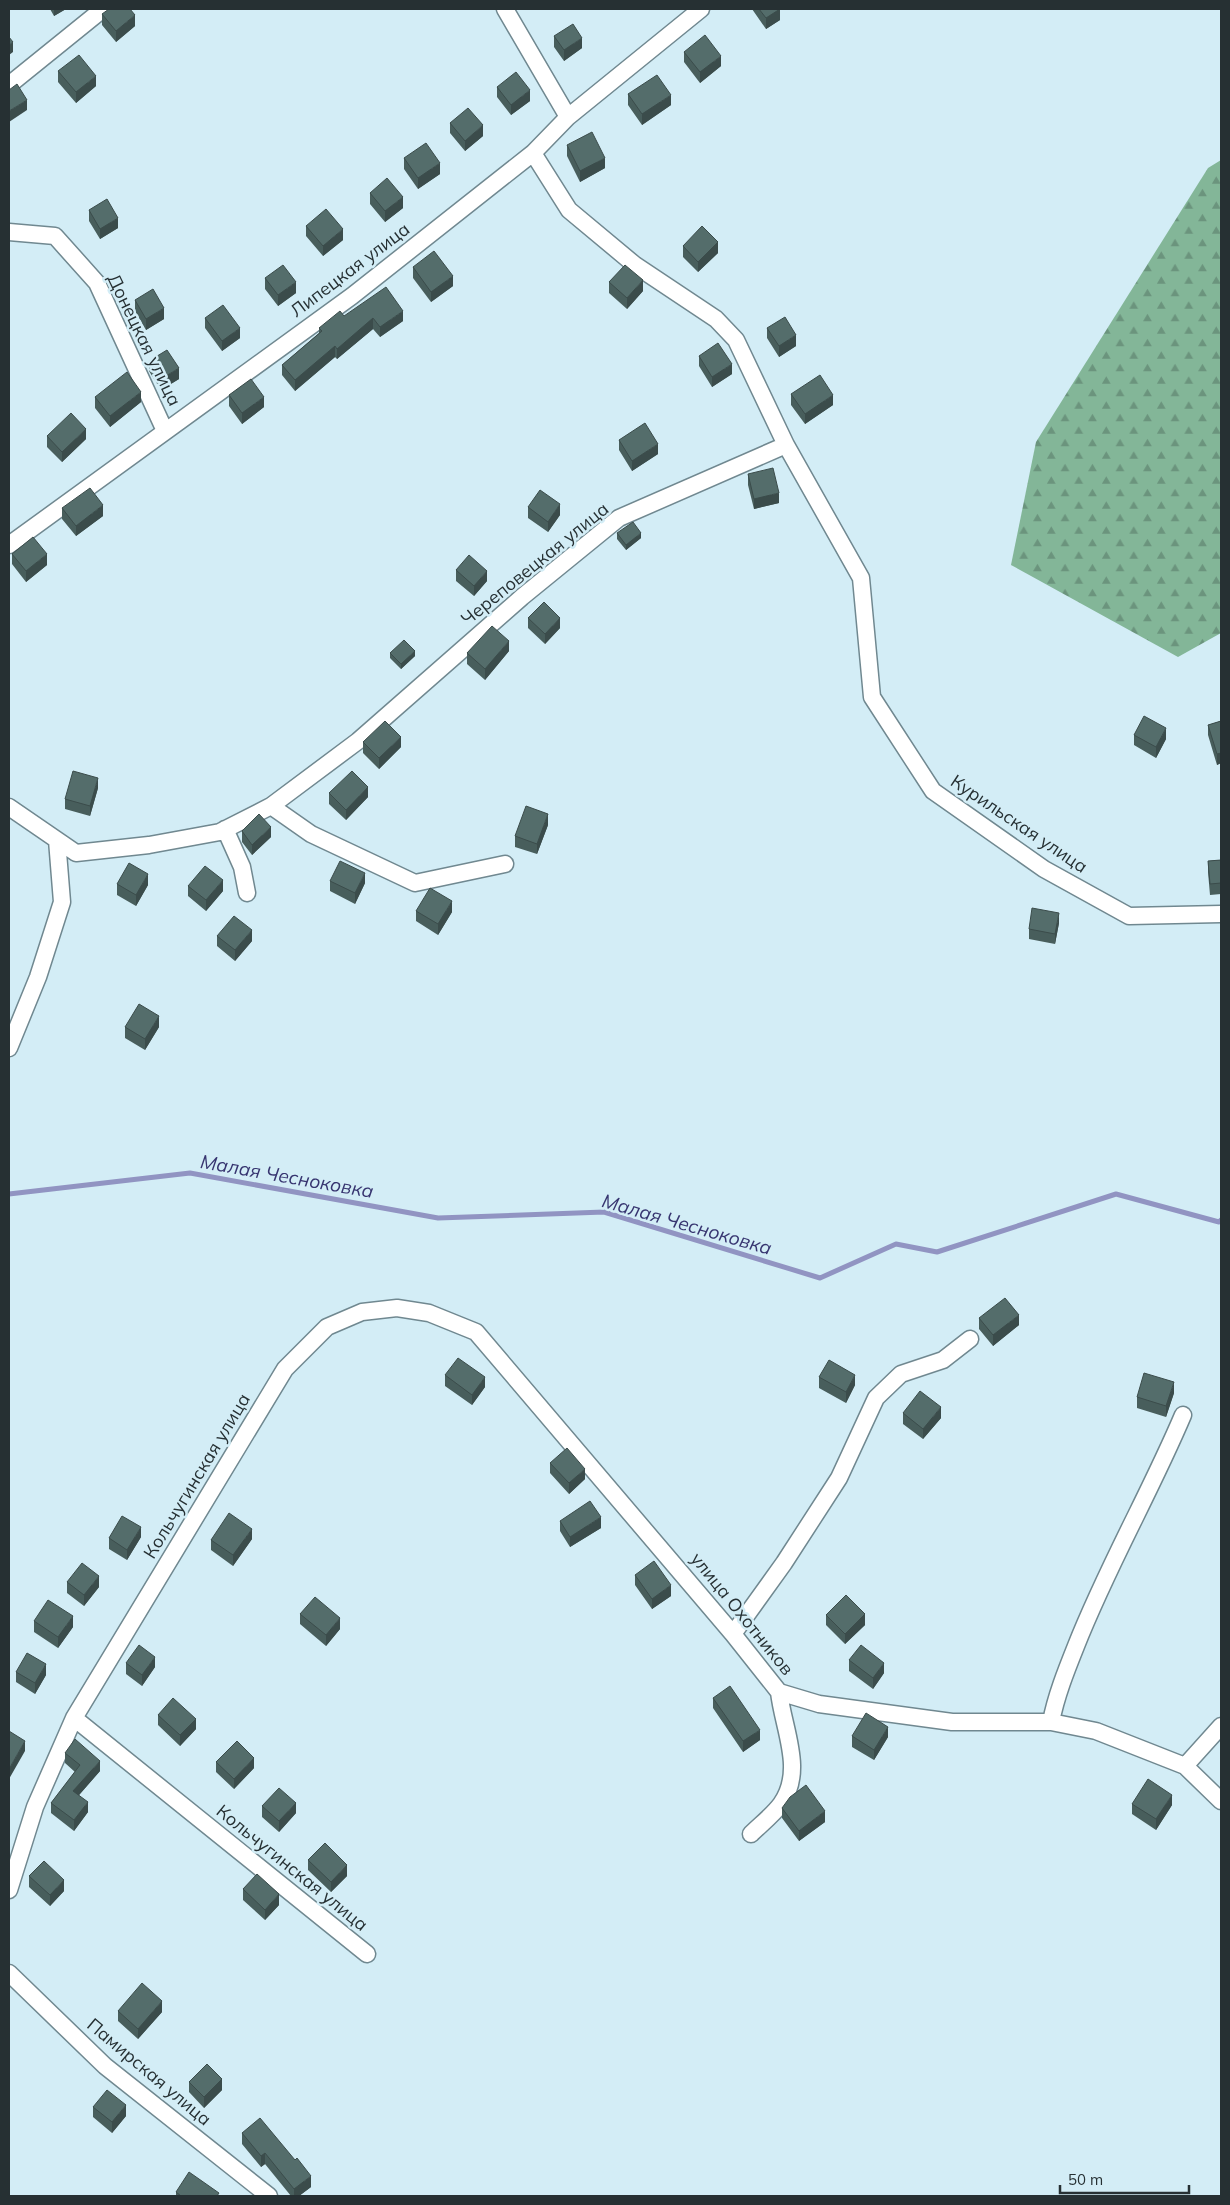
<svg xmlns="http://www.w3.org/2000/svg" width="1230" height="2205" viewBox="0 0 1230 2205" font-family="Mulish,sans-serif">
  <style>
    .forest { fill: url(#forest-firs) }
    .lines { fill: none; stroke-linecap: round; stroke-linejoin: round }
    .stream { stroke: #9194c2; stroke-width: 5 }
    .minor-casing { stroke: #708890; stroke-width: 19 }
    .minor { stroke: #fff; stroke-width: 16 }
    .wall { fill: #485e5c }
    .shaded-wall { fill: #3b4c4b }
    .building { fill: #546d6b; stroke: #3b4c4b }
    .labels { text-anchor: middle; stroke-width: 5; stroke-linejoin: round; paint-order: stroke }
    .street-label { font-size: 18px; fill: #263033; stroke: #d3edf6 }
    .water-label { font-size: 19px; font-style: italic; fill: #373570; stroke: #d3edf6 }
  </style>
  <defs>
    <pattern id="forest-firs" width="22" height="20" patternUnits="userSpaceOnUse" patternTransform="scale(1.25)"><rect width="22" height="20" fill="#83b698"/><path d="M5 1l3.5 6h-7zM16 11l3.5 6h-7z" fill="#6b947d"/></pattern>
  </defs>
  <rect width="100%" height="100%" fill="#d3edf6"/>
  <path class="forest" d="M1221,160V633L1178,657L1011,565L1036,442L1208,168Z"/>
  <g class="lines">
    <path class="stream" d="M9,1194L190,1173L438,1218L604,1212L820,1278L896,1244L937,1252L1116,1194L1219,1222L1221,1220"/>
    <g class="minor-casing">
      <path id="minor" d="M505,9L568,117
        M9,85L103,9
        M9,232L55,236L97,283L165,431
        M786,445L861,578L872,697L933,791L1044,869L1129,916L1221,914
        M9,545L352,296L533,153L568,117L701,9
        M271,806L311,834L415,883L505,864
        M9,807L76,853L149,845L220,832L271,806L358,741L522,597L619,518L786,445L736,340L716,319L635,265L569,210L533,153
        M225,829L242,867L247,893
        M9,1048L38,977L62,902L57,840
        M733,1634L784,1563L839,1478L876,1398L901,1374L943,1360L970,1339
        M74,1718L367,1954
        M1051,1722C1056,1696 1066,1671 1076,1646C1107,1567 1150,1493 1183,1415
        M1185,1766L1221,1726
        M751,1834C760,1825 773,1815 781,1804C805,1770 783,1729 779,1692
        M9,1890L35,1807L74,1718L285,1369L327,1327L362,1312L397,1308L429,1313L476,1332L733,1634L779,1692L819,1704L952,1722H1051L1096,1731L1185,1766L1221,1801
        M9,1973L105,2066L269,2196"/>
    </g>
    <use href="#minor" class="minor"/>
  </g>
  <path class="wall" d="M50,9H66L54,16Z
    M752,9H780V20L766,29Z
    M102,14L135,26L116,42L102,25Z
    M554,36L582,48L564,61L554,47Z
    M684,52L721,66L700,83L684,62Z
    M58,71L96,86L76,103L58,82Z
    M497,87L530,101L511,115L497,97Z
    M628,94L671,105L642,125L628,105Z
    M450,123L483,136L465,151L450,133Z
    M567,145L605,168L580,182L567,156Z
    M404,158L440,174L418,189L404,169Z
    M370,193L403,208L385,222L370,204Z
    M89,210L118,228L100,239L89,221Z
    M306,226L343,240L323,256L306,236Z
    M683,246L718,253L698,272L683,257Z
    M413,267L453,286L431,302L413,278Z
    M265,278L296,293L278,306L265,289Z
    M609,282L643,291L627,309L609,293Z
    M135,300L164,319L146,330L135,311Z
    M344,316L403,321L380,337L373,329L337,359L335,357L295,391L282,375V365L319,333V328Z
    M205,318L240,338L222,351L205,328Z
    M767,328L796,346L779,357L767,338Z
    M699,356L732,374L712,387L699,366Z
    M149,361L179,379L161,390L149,371Z
    M791,394L833,405L805,424L791,405Z
    M229,395L264,407L242,424L229,406Z
    M95,397L141,402L110,427L95,408Z
    M47,436L86,439L62,462L47,447Z
    M619,440L658,454L632,471L619,450Z
    M748,474L779,503L754,509L748,485Z
    M528,507L560,515L548,532L528,518Z
    M62,508L103,516L76,536L62,519Z
    M617,533L641,538L626,550L617,539Z
    M12,554L47,565L26,582L12,564Z
    M456,570L487,581L474,596L456,581Z
    M528,618L560,628L545,644L528,628Z
    M509,651L485,680L467,664V653Z
    M390,653L415,656L401,669L390,658Z
    M1221,721V763L1217,765L1208,735V725Z
    M1134,735L1166,739L1156,758L1134,745Z
    M363,742L401,747L379,769L363,753Z
    M98,788L90,816L65,809V799Z
    M329,793L368,797L346,820L329,804Z
    M548,825L537,854L515,847V836Z
    M242,831L271,837L252,855L242,842Z
    M1221,860V894L1210,895L1208,872V861Z
    M330,881L365,883L355,904L330,891Z
    M117,884L148,885L136,906L117,895Z
    M188,886L223,891L206,911L188,896Z
    M416,911L452,912L438,935L416,921Z
    M1059,923L1055,944L1029,939V929Z
    M217,936L252,941L235,961L217,946Z
    M125,1027H159L145,1050L125,1038Z
    M979,1318L1019,1325L993,1346L979,1329Z
    M445,1375L485,1387L472,1405L445,1386Z
    M819,1377L855,1385L846,1403L819,1388Z
    M1174,1393L1166,1417L1137,1408V1397Z
    M903,1413L941,1418L923,1439L903,1424Z
    M550,1463L585,1479L569,1494L550,1473Z
    M560,1521L601,1528L570,1547L560,1531Z
    M141,1537L127,1560L109,1549V1538Z
    M252,1539L233,1566L211,1550V1540Z
    M635,1575L671,1596L652,1609L635,1585Z
    M67,1582L99,1587L84,1606L67,1593Z
    M300,1614L340,1629L326,1646L300,1624Z
    M826,1615L865,1625L845,1644L826,1625Z
    M34,1621L73,1627L58,1648L34,1632Z
    M849,1660L884,1673L873,1689L849,1671Z
    M126,1663L155,1667L142,1686L126,1674Z
    M16,1672L46,1675L35,1694L16,1682Z
    M713,1698L760,1740L743,1752L713,1708Z
    M158,1715L196,1729L180,1746L158,1725Z
    M852,1736L888,1737L874,1760L852,1747Z
    M65,1753L100,1771L79,1795L88,1812L74,1831L51,1813V1803L75,1772L65,1763Z
    M216,1762L254,1768L234,1789L216,1772Z
    M1132,1804L1172,1805L1156,1830L1132,1814Z
    M262,1806L296,1813L279,1832L262,1817Z
    M782,1808L825,1822L799,1841L782,1818Z
    M308,1860L347,1876L331,1892L308,1870Z
    M29,1876L64,1891L50,1906L29,1887Z
    M243,1889L279,1905L265,1920L243,1900Z
    M118,2011L162,2012L138,2039L118,2021Z
    M189,2082L222,2090L204,2108L189,2092Z
    M93,2107L126,2116L112,2133L93,2117Z
    M242,2133L311,2187L299,2196H291L265,2164L261,2167L242,2144Z
    M176,2192L219,2196H176Z"/>
  <path class="shaded-wall" d="M54,9H66L54,16Z
    M780,9V20L766,29V18Z
    M135,15V26L116,42V31Z
    M582,38V48L564,61V50Z
    M13,42V52L9,55V45Z
    M721,56V66L700,83V72Z
    M96,76V86L76,103V92Z
    M530,90V101L511,115V105Z
    M671,95V105L642,125V114Z
    M27,100V110L9,122V111Z
    M483,125V136L465,151V141Z
    M605,158V168L580,182V171Z
    M440,163V174L418,189V178Z
    M403,197V208L385,222V211Z
    M118,218V228L100,239V229Z
    M343,229V240L323,256V246Z
    M718,242V253L698,272V262Z
    M453,276V286L431,302V292Z
    M643,280V291L627,309V298Z
    M296,282V293L278,306V295Z
    M164,308V319L146,330V319Z
    M403,311V321L380,337V327Z
    M373,318V329L337,359V349Z
    M240,328V338L222,351V341Z
    M796,335V346L779,357V346Z
    M335,346V357L295,391V380Z
    M732,364V374L712,387V377Z
    M179,368V379L161,390V379Z
    M141,392V402L110,427V416Z
    M833,395V405L805,424V414Z
    M264,397V407L242,424V413Z
    M86,429V439L62,462V452Z
    M658,444V454L632,471V461Z
    M779,493V503L754,509V499Z
    M560,504V515L548,532V522Z
    M103,505V516L76,536V526Z
    M641,533V538L626,550V545Z
    M47,554V565L26,582V571Z
    M487,571V581L474,596V586Z
    M560,618V628L545,644V634Z
    M509,641V651L485,680V669Z
    M415,651V656L401,669V664Z
    M1166,728V739L1156,758V747Z
    M401,737V747L379,769V758Z
    M1221,753V763L1217,765V754Z
    M98,778V788L90,816V806Z
    M368,787V797L346,820V810Z
    M548,814V825L537,854V844Z
    M271,827V837L252,855V845Z
    M365,873V883L355,904V893Z
    M148,874V885L136,906V895Z
    M223,880V891L206,911V900Z
    M452,901V912L438,935V924Z
    M1059,913V923L1055,944V934Z
    M252,930V941L235,961V950Z
    M159,1016V1027L145,1050V1039Z
    M1019,1315V1325L993,1346V1335Z
    M855,1375V1385L846,1403V1392Z
    M485,1377V1387L472,1405V1395Z
    M1174,1382V1393L1166,1417V1406Z
    M941,1407V1418L923,1439V1429Z
    M585,1469V1479L569,1494V1483Z
    M601,1517V1528L570,1547V1537Z
    M141,1527V1537L127,1560V1550Z
    M252,1529V1539L233,1566V1555Z
    M99,1576V1587L84,1606V1595Z
    M671,1585V1596L652,1609V1599Z
    M865,1614V1625L845,1644V1634Z
    M73,1616V1627L58,1648V1637Z
    M340,1618V1629L326,1646V1635Z
    M155,1657V1667L142,1686V1675Z
    M884,1663V1673L873,1689V1678Z
    M46,1664V1675L35,1694V1683Z
    M196,1719V1729L180,1746V1735Z
    M888,1727V1737L874,1760V1750Z
    M760,1730V1740L743,1752V1741Z
    M25,1741V1751L9,1779V1769Z
    M254,1758V1768L234,1789V1779Z
    M100,1761V1771L73,1802V1791Z
    M1172,1795V1805L1156,1830V1819Z
    M88,1802V1812L74,1831V1820Z
    M296,1803V1813L279,1832V1821Z
    M825,1811V1822L799,1841V1831Z
    M347,1865V1876L331,1892V1882Z
    M64,1880V1891L50,1906V1895Z
    M279,1894V1905L265,1920V1910Z
    M162,2001V2012L138,2039V2029Z
    M222,2079V2090L204,2108V2097Z
    M126,2105V2116L112,2133V2122Z
    M265,2153V2164L261,2167V2156Z
    M311,2176V2187L299,2196H294V2189Z"/>
  <path class="building" d="M109,9H130L135,15L116,31L102,14Z
    M759,9H780L766,18Z
    M573,24L582,38L564,50L554,36Z
    M705,35L721,56L700,72L684,52Z
    M9,37L13,42L9,45Z
    M79,55L96,76L76,92L58,71Z
    M516,72L530,90L511,105L497,87Z
    M657,75L671,95L642,114L628,94Z
    M17,84L27,100L9,111V90Z
    M468,108L483,125L465,141L450,123Z
    M592,132L605,158L580,171L567,145Z
    M426,143L440,163L418,178L404,158Z
    M387,178L403,197L385,211L370,193Z
    M107,199L118,218L100,229L89,210Z
    M326,209L343,229L323,246L306,226Z
    M702,226L718,242L698,262L683,246Z
    M434,251L453,276L431,292L413,267Z
    M283,265L296,282L278,295L265,278Z
    M625,265L643,280L627,298L609,282Z
    M386,287L403,311L380,327L373,318L337,349L335,346L295,380L282,365L322,331L319,328L340,311L344,316Z
    M153,289L164,308L146,319L135,300Z
    M223,305L240,328L222,341L205,318Z
    M785,317L796,335L779,346L767,328Z
    M718,343L732,364L712,377L699,356Z
    M167,350L179,368L161,379L149,361Z
    M127,372L141,392L110,416L95,397Z
    M820,375L833,395L805,414L791,394Z
    M251,379L264,397L242,413L229,395Z
    M71,413L86,429L62,452L47,436Z
    M645,423L658,444L632,461L619,440Z
    M773,468L779,493L754,499L748,474Z
    M90,488L103,505L76,526L62,508Z
    M540,490L560,504L548,522L528,507Z
    M633,522L641,533L626,545L617,533Z
    M33,537L47,554L26,571L12,554Z
    M469,555L487,571L474,586L456,570Z
    M544,602L560,618L545,634L528,618Z
    M492,626L509,641L485,669L467,653Z
    M404,640L415,651L401,664L390,653Z
    M1144,716L1166,728L1156,747L1134,735Z
    M385,721L401,737L379,758L363,742Z
    M1221,721V753L1217,754L1208,725Z
    M73,771L98,778L90,806L65,799Z
    M352,771L368,787L346,810L329,793Z
    M526,806L548,814L537,844L515,836Z
    M259,814L271,827L252,845L242,831Z
    M1221,860V883L1210,884L1208,861Z
    M340,861L365,873L355,893L330,881Z
    M129,863L148,874L136,895L117,884Z
    M205,866L223,880L206,900L188,886Z
    M430,888L452,901L438,924L416,911Z
    M1032,908L1059,913L1055,934L1029,929Z
    M234,916L252,930L235,950L217,936Z
    M139,1004L159,1016L145,1039L125,1027Z
    M1005,1298L1019,1315L993,1335L979,1318Z
    M458,1358L485,1377L472,1395L445,1375Z
    M829,1360L855,1375L846,1392L819,1377Z
    M1144,1373L1174,1382L1166,1406L1137,1397Z
    M920,1391L941,1407L923,1429L903,1413Z
    M567,1448L585,1469L569,1483L550,1463Z
    M590,1501L601,1517L570,1537L560,1521Z
    M229,1513L252,1529L233,1555L211,1540Z
    M122,1516L141,1527L127,1550L109,1538Z
    M654,1561L671,1585L652,1599L635,1575Z
    M82,1563L99,1576L84,1595L67,1582Z
    M846,1595L865,1614L845,1634L826,1615Z
    M315,1597L340,1618L326,1635L300,1614Z
    M48,1600L73,1616L58,1637L34,1621Z
    M139,1645L155,1657L142,1675L126,1663Z
    M861,1645L884,1663L873,1678L849,1660Z
    M27,1653L46,1664L35,1683L16,1672Z
    M730,1686L760,1730L743,1741L713,1698Z
    M173,1698L196,1719L180,1735L158,1715Z
    M866,1713L888,1727L874,1750L852,1736Z
    M9,1731L25,1741L9,1769Z
    M75,1739L100,1761L73,1791L88,1802L74,1820L51,1803L80,1765L65,1753Z
    M237,1741L254,1758L234,1779L216,1762Z
    M1148,1779L1172,1795L1156,1819L1132,1804Z
    M806,1785L825,1811L799,1831L782,1808L790,1797Z
    M279,1788L296,1803L279,1821L262,1806Z
    M325,1843L347,1865L331,1882L308,1860Z
    M44,1861L64,1880L50,1895L29,1876Z
    M257,1874L279,1894L265,1910L243,1889Z
    M142,1983L162,2001L138,2029L118,2011Z
    M207,2064L222,2079L204,2097L189,2082Z
    M107,2090L126,2105L112,2122L93,2107Z
    M260,2118L295,2160L297,2158L311,2176L294,2189L265,2153L261,2156L242,2133Z
    M189,2172L219,2193L217,2196H181L176,2192Z"/>
  <g class="labels">
    <g class="street-label">
      <text transform="translate(350 270) rotate(-37)" y="6">Липецкая улица</text>
      <text transform="translate(144 340) rotate(64)" y="6">Донецкая улица</text>
      <text transform="translate(535 564) rotate(-39)" y="6">Череповецкая улица</text>
      <text transform="translate(1019 824) rotate(34)" y="6">Курильская улица</text>
      <text transform="translate(197 1476) rotate(-59)" y="6">Кольчугинская улица</text>
      <text transform="translate(742 1614) rotate(51)" y="6">улица Охотников</text>
      <text transform="translate(292 1868) rotate(39)" y="6">Кольчугинская улица</text>
      <text transform="translate(149 2072) rotate(40)" y="6">Памирская улица</text>
    </g>
    <g class="water-label">
      <text transform="translate(287 1176) rotate(10)" y="7">Малая Чесноковка</text>
      <text transform="translate(687 1224) rotate(16)" y="7">Малая Чесноковка</text>
    </g>
  </g>
  <rect width="1230" height="2205" fill="none" stroke="#263033" stroke-width="20"/>
  <path d="M1060 2185v8h129v-8" fill="none" stroke="#263033" stroke-width="2.5"/>
  <text x="1068" y="2185" font-size="15" fill="#263033" stroke="#d3edf6" stroke-width="4" paint-order="stroke">50 m</text>
</svg>
